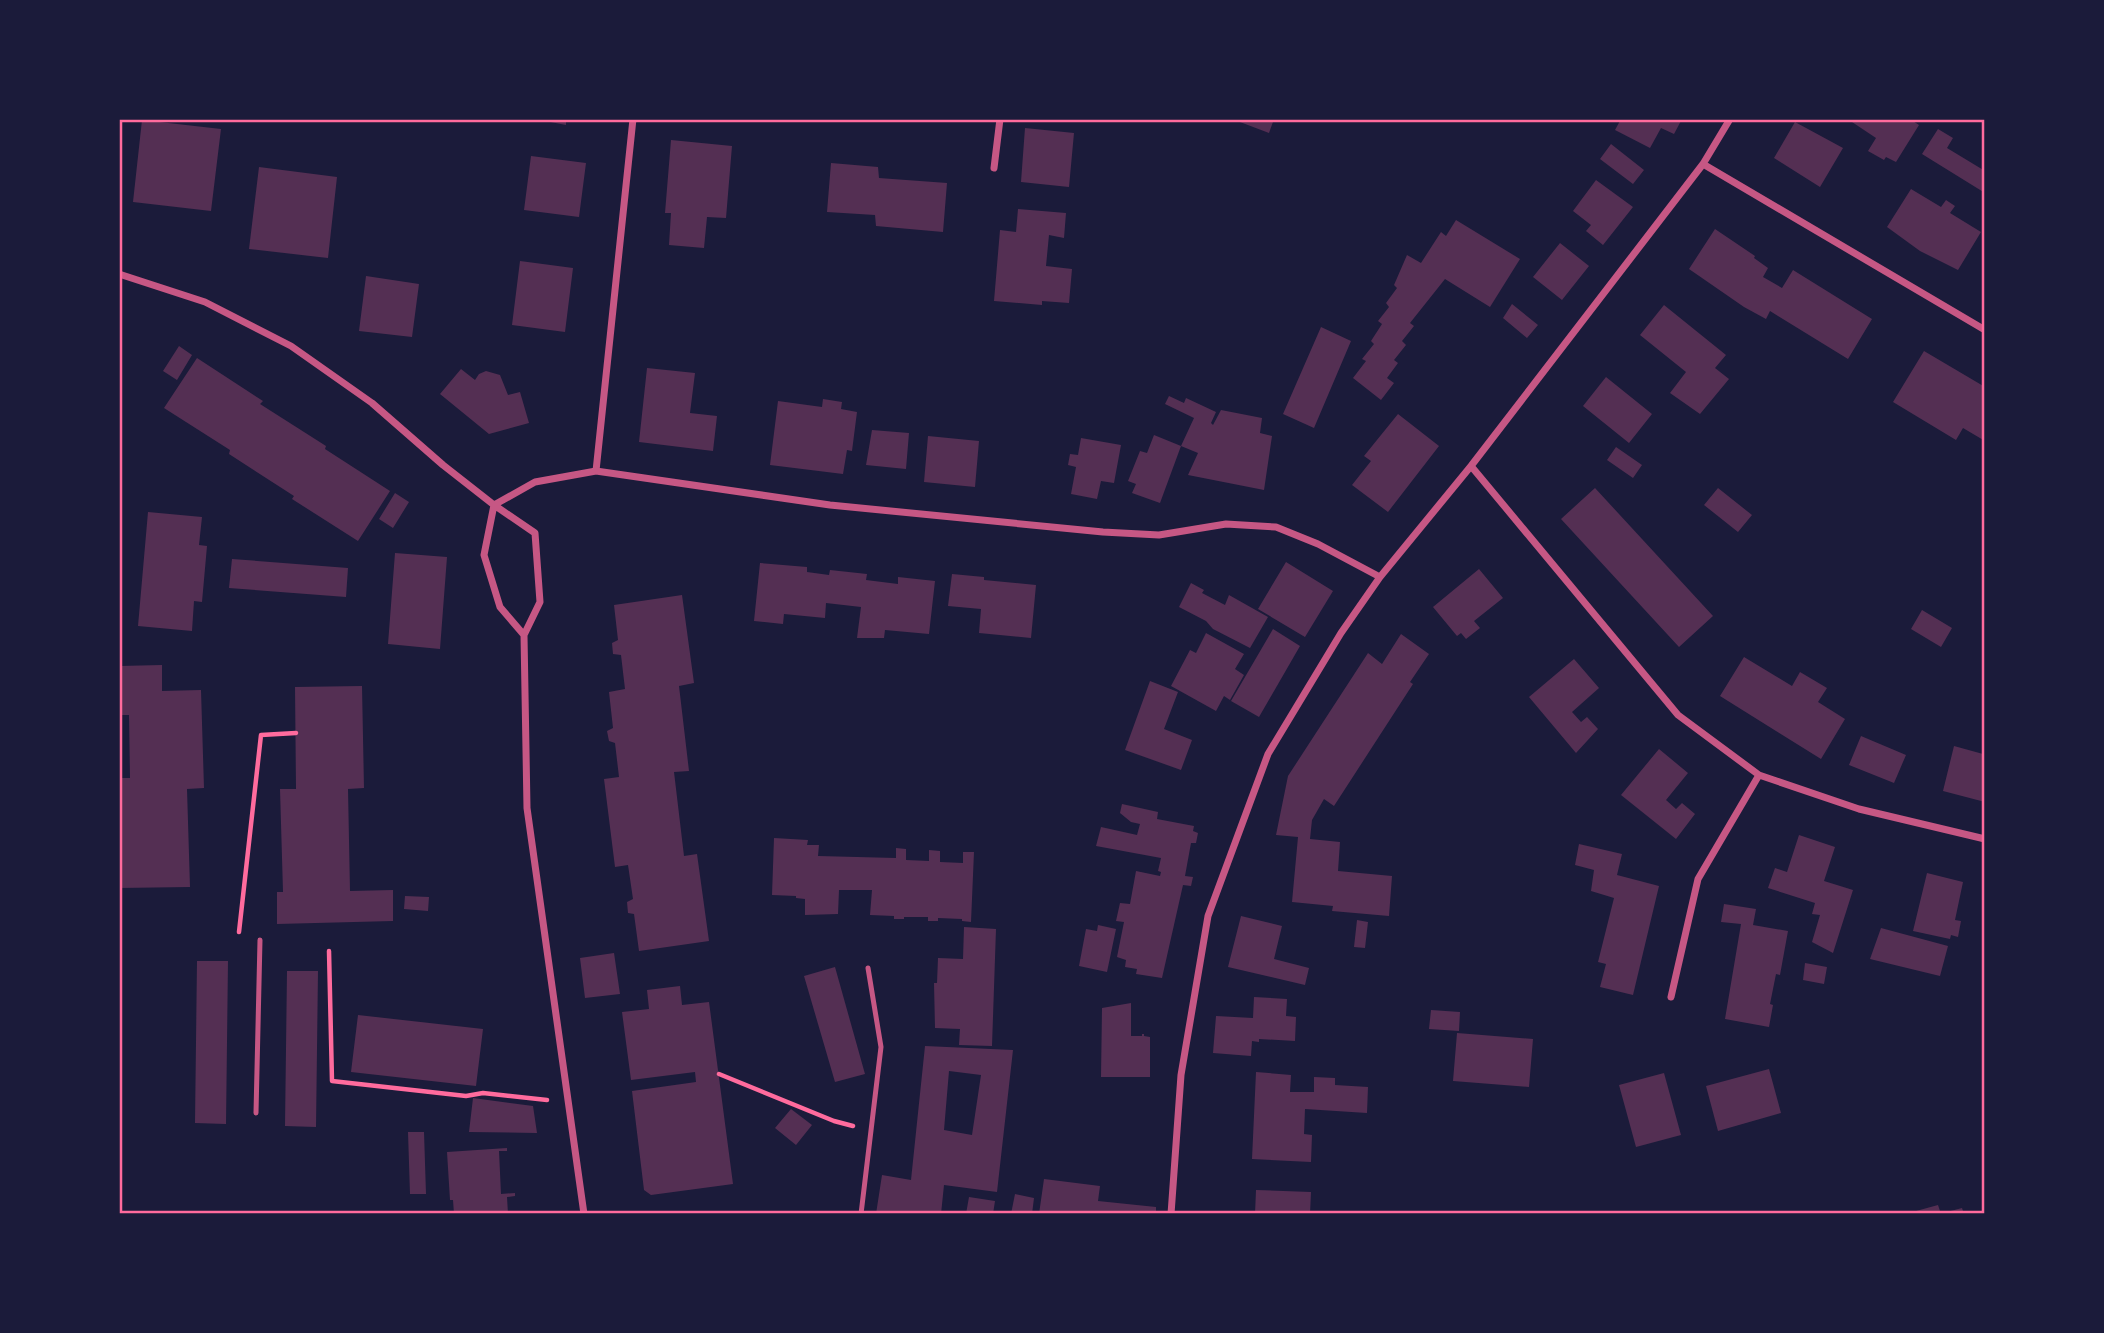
<svg xmlns="http://www.w3.org/2000/svg" width="2104" height="1333" viewBox="0 0 2104 1333" font-family="'Titillium Web',sans-serif">
  <style>
    .building { fill: #542f53; fill-rule: evenodd }
    .lines { fill: none; stroke-linecap: round; stroke-linejoin: round }
    .path { stroke: #ff6b9d; stroke-width: 4.5 }
    .service { stroke: #c65784; stroke-width: 5 }
    .minor { stroke: #c65784; stroke-width: 7 }
    .neatline { fill: none; stroke: #ff6b9d; stroke-width: 2.5 }
  </style>
  <rect width="100%" height="100%" fill="#1b1b3a"/>
  <path class="building" d="M535,119H566V125Z
    M1232,119H1274L1269,133Z
    M1621,119H1682L1674,134L1661,128L1650,148L1615,130Z
    M1854,119H1910L1919,125L1896,162L1886,157L1884,160L1868,151L1876,138L1852,122Z
    M142,120L221,129L211,211L133,202Z
    M1795,122L1843,148L1820,187L1774,158Z
    M1025,128L1074,133L1069,187L1021,182Z
    M1938,129L1953,138L1947,148L1985,171V193L1922,154Z
    M671,140L732,146L726,218L707,217L704,248L669,245L671,213H665Z
    M1611,144L1644,170L1633,184L1600,159Z
    M531,156L586,163L579,217L524,210Z
    M831,163L878,167L879,178L947,183L943,232L876,226L875,215L827,212Z
    M259,167L337,177L328,258L249,249Z
    M1596,180L1633,207L1603,245L1586,231L1591,225L1573,211Z
    M1911,189L1941,207L1946,200L1955,206L1950,213L1981,232L1958,270L1920,251L1887,227Z
    M1018,209L1066,213L1064,238L1049,235L1046,266L1072,269L1069,303L1042,301V305L994,301L1000,230L1016,232Z
    M1456,220L1520,259L1490,307L1445,279L1410,323L1414,326L1402,341L1406,345L1394,360L1398,363L1387,378L1394,383L1381,400L1353,378L1366,361L1362,359L1374,344L1371,341L1382,324L1378,321L1389,307L1386,303L1397,288L1394,285L1407,255L1421,263L1441,232L1446,236Z
    M1715,229L1755,256L1754,258L1768,268L1763,277L1782,288L1793,270L1872,319L1848,359L1770,311L1766,319L1744,307L1689,269Z
    M1560,243L1589,266L1562,300L1533,277Z
    M520,261L573,268L565,332L512,325Z
    M366,276L419,284L412,337L359,331Z
    M1512,304L1538,325L1527,338L1503,318Z
    M1664,305L1726,355L1715,368L1729,379L1700,414L1670,393L1686,372L1640,335Z
    M1321,327L1351,341L1314,428L1283,414Z
    M179,346L192,355L177,380L163,371Z
    M1924,351L1985,387V441L1963,428L1956,440L1893,402Z
    M197,358L263,401L260,404L326,446L325,449L390,491L358,541L292,499L294,496L229,454L230,450L164,408Z
    M647,368L695,373L690,413L717,416L713,451L639,442Z
    M461,369L475,380L479,374L486,371L500,375L508,395L520,392L529,423L489,434L440,394Z
    M1606,377L1652,414L1629,443L1583,406Z
    M1169,396L1184,403L1186,398L1216,412L1211,423L1213,425L1221,410L1262,418L1260,433L1272,436L1264,490L1188,475L1198,453L1181,446L1194,418L1165,404Z
    M823,399L842,402L841,409L857,412L852,451L847,450L843,474L770,465L778,401L822,407Z
    M1398,414L1439,446L1388,512L1352,485L1371,461L1364,456Z
    M872,430L909,433L906,469L866,465Z
    M1154,435L1181,446L1160,503L1132,493L1136,484L1128,481L1140,451L1147,453Z
    M928,436L979,441L975,487L924,482Z
    M1081,438L1121,445L1114,483L1101,481L1097,499L1071,494L1076,467L1068,465L1070,454L1078,455Z
    M1616,447L1642,465L1633,478L1607,460Z
    M1595,488L1713,616L1679,647L1561,519Z
    M1718,488L1752,515L1738,532L1704,505Z
    M395,493L409,502L393,528L379,519Z
    M148,512L202,517L199,545L207,546L202,602L194,601L192,631L138,626Z
    M395,553L447,557L440,649L388,644Z
    M232,559L348,568L346,597L229,588Z
    M1286,562L1333,591L1305,637L1258,609Z
    M760,563L807,567V572L829,575L830,570L867,574L866,580L898,584V577L935,581L929,634L885,630L884,638H857L861,607L826,603L825,618L784,614L783,624L754,621Z
    M1479,569L1503,598L1474,621L1480,628L1466,639L1461,633L1457,636L1433,607Z
    M952,574L984,577V580L1036,585L1031,638L979,633L981,609L948,606Z
    M1191,583L1204,590L1202,593L1225,605L1229,595L1268,617L1250,648L1213,629L1206,621L1179,607Z
    M682,595L694,683L679,686L689,771L674,772L684,856L697,854L709,941L639,951L634,914L628,913L627,902L633,899L628,865L615,867L604,779L619,777L615,743L609,741L607,731L613,728L609,692L625,689L621,655L613,654L612,643L618,640L614,605Z
    M1922,610L1952,628L1941,647L1911,629Z
    M1273,629L1300,646L1259,717L1231,701Z
    M1206,633L1244,654L1235,669L1244,675L1230,700L1224,696L1216,711L1171,686L1190,650L1196,653Z
    M1401,634L1429,654L1410,682L1413,684L1334,806L1324,799L1312,820L1310,839L1340,842L1338,871L1392,876L1389,916L1332,911L1333,906L1292,902L1298,837L1276,835L1288,776L1368,653L1382,664Z
    M1744,657L1792,686L1800,672L1827,688L1818,702L1845,719L1821,759L1720,696Z
    M1574,659L1599,688L1572,712L1581,722L1587,717L1598,729L1576,753L1529,697Z
    M162,665V691L201,690L204,788L187,789L190,887L119,888V778H130L129,715H119V666Z
    M1150,681L1178,692L1164,729L1192,740L1181,770L1125,750Z
    M362,686L364,788L348,789L350,891L393,890V921L277,924V892H283L280,789H296L295,687Z
    M1861,736L1906,755L1894,783L1849,765Z
    M1954,746L1983,754L1985,748V802L1943,791Z
    M1659,749L1688,773L1666,800L1676,809L1682,803L1695,814L1676,839L1621,795Z
    M1122,804L1158,812L1157,819L1194,826L1193,831L1198,833L1196,843H1191L1185,876L1193,877L1191,886L1183,885L1162,978L1136,974L1137,969L1125,967L1126,960L1117,957L1124,922L1116,921L1120,903L1130,904L1136,871L1160,876L1161,872L1158,871L1161,858L1096,846L1101,827L1137,835L1140,824L1131,822L1120,813Z
    M1799,835L1835,847L1824,881L1853,890L1833,953L1812,942L1820,915L1812,914L1815,903L1768,888L1775,868L1787,872Z
    M774,838L808,840L807,845H819L818,856L896,858V848L906,849V860L929,861V850L940,851V862L963,863V852H974L971,922L962,921V919L938,918V921H928V917H904V919H894V916L870,915L872,890H839L838,914L805,915V899L796,898V896L772,895Z
    M1579,844L1622,854L1617,875L1659,886L1633,995L1600,987L1606,964L1598,962L1614,898L1591,891L1594,870L1575,865Z
    M1927,873L1963,882L1955,920L1961,921L1958,937L1951,935L1950,939L1913,931Z
    M405,896L429,897L428,911L404,909Z
    M1724,904L1756,909L1753,925L1788,931L1780,975L1776,974L1770,1004L1773,1005L1769,1027L1725,1019L1741,924L1721,922Z
    M1241,916L1282,926L1274,959L1309,968L1305,985L1228,967Z
    M1357,920L1368,922L1365,948L1354,947Z
    M1098,925L1116,929L1107,972L1079,966L1086,929L1097,931Z
    M964,927L996,929L992,1046L959,1045L960,1029L935,1028L934,983H937L938,958L963,959Z
    M1881,928L1948,946L1940,976L1870,959Z
    M614,953L620,994L585,998L580,958Z
    M197,961H228L226,1124L195,1123Z
    M1805,963L1827,967L1824,984L1803,980Z
    M835,967L865,1074L835,1082L804,976Z
    M287,971H318L316,1127L285,1126Z
    M680,986L682,1005L709,1002L733,1184L651,1195L644,1190L632,1091L696,1082L695,1072L631,1080L622,1012L649,1009L647,990Z
    M1254,997L1287,999L1286,1016L1296,1017L1295,1041L1259,1039V1042L1252,1041L1251,1056L1213,1053L1216,1016L1253,1018Z
    M1131,1003V1036H1142V1034H1144V1036L1150,1037V1077H1101L1102,1008Z
    M1431,1010L1460,1012L1459,1031L1429,1029Z
    M358,1015L483,1029L476,1086L351,1072Z
    M1457,1033L1533,1039L1529,1087L1453,1081Z
    M925,1046L1013,1050L997,1192L944,1185L941,1214H876L882,1175L911,1180ZM949,1071L981,1075L972,1135L944,1130Z
    M1769,1069L1781,1113L1718,1131L1706,1086Z
    M1256,1072L1291,1075L1290,1092H1314V1077L1335,1078V1085L1368,1087L1367,1113L1305,1109L1304,1134L1312,1135L1311,1162L1252,1159Z
    M1664,1073L1681,1135L1636,1147L1619,1085Z
    M473,1098L533,1106L537,1133L469,1132Z
    M791,1109L812,1125L796,1145L775,1128Z
    M408,1132H424L426,1194H410Z
    M507,1148V1151H499L501,1194L515,1193V1196L507,1197L508,1214H454L453,1200H450L447,1152Z
    M1044,1179L1100,1186L1098,1201L1156,1207V1214H1039Z
    M1256,1190L1311,1192L1310,1214H1255Z
    M1015,1194L1034,1198L1032,1214H1011Z
    M969,1197L995,1201L993,1214H966Z
    M1938,1205L1941,1214H1917L1916,1211Z
    M1962,1208L1964,1214H1944L1943,1213Z"/>
  <g class="lines">
    <path class="path" d="M239,932L261,735L296,733
      M329,951L332,1081L466,1096L483,1093L547,1100
      M719,1074L834,1121L853,1126"/>
    <path class="service" d="M256,1113L260,940
      M861,1214L881,1047L868,968"/>
    <path class="minor" d="M1703,164L1985,330
      M994,168L1000,119
      M119,274L205,302L291,346L372,403L443,465L494,505L535,533L540,602L524,635L527,808L584,1214
      M1471,466L1678,715L1759,775L1859,809L1985,839
      M596,471L830,505L1103,532L1159,535L1226,524L1276,527L1318,544L1380,577
      M494,505L535,482L596,471L633,119
      M494,505L484,555L500,607L524,635
      M1671,997L1698,879L1759,775
      M1171,1214L1181,1075L1208,916L1268,754L1341,633L1380,577L1471,466L1703,164L1730,119"/>
  </g>
  <rect width="2104" height="1333" fill="none" stroke="#1b1b3a" stroke-width="242"/>
  <rect x="121" y="121" width="1862" height="1091" class="neatline"/>
</svg>
